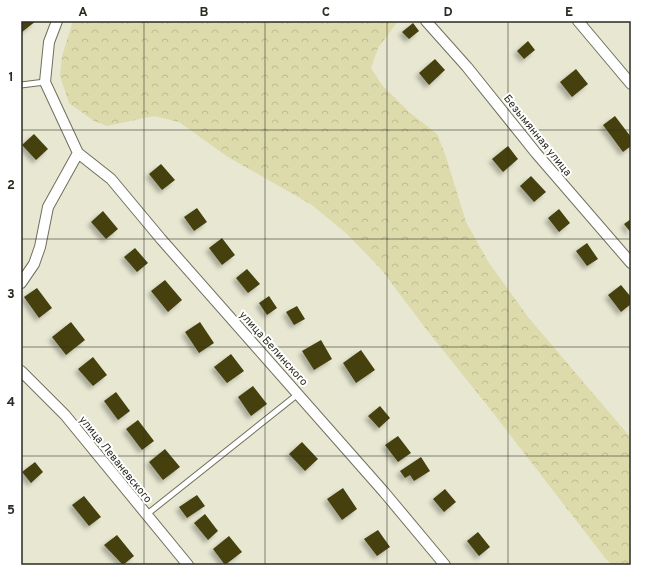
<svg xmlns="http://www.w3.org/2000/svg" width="652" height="586" viewBox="0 0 652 586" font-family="Overpass,sans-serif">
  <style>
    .forest { fill: url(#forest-crowns) }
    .building { fill: #44410e; filter: url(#shadow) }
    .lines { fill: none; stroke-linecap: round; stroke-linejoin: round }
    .service-casing { stroke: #706f5d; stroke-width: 7 }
    .minor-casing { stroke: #706f5d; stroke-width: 12 }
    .service { stroke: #fff; stroke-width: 5 }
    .minor { stroke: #fff; stroke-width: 10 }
    .grid { fill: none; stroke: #2b2b23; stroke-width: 1; stroke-opacity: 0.55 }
    .labels { text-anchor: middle; stroke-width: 4; stroke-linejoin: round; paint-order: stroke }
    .street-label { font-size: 11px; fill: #2b2b23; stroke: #fff }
    .neatline { fill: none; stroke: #2b2b23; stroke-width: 1.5 }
    .grid-label { font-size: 13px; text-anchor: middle; font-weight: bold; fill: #2b2b23 }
  </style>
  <defs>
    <pattern id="forest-crowns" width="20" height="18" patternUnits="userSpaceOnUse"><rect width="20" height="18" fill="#dddbab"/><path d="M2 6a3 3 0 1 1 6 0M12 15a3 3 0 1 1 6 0" fill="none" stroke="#bebc93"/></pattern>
    <filter id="shadow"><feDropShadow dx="-3.5" dy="3.5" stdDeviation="2" flood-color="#0004"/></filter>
  </defs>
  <rect width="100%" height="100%" fill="#e7e7d2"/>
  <path class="forest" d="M73,21H398L378,48L371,68L382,85L409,112L437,134L446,157L466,222L489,263L528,317L631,438V565H612L606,559L487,405L430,334L380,268L347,234L312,205L228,157L179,122L154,116L107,126L94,121L69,103L60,76L62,56Z"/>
  <path class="building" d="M21,21H36L22,32Z
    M413,23L419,31L409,39L402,32Z
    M528,41L535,50L524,59L517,51Z
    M435,59L445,70L429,85L419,73Z
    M576,69L588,84L572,97L560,82Z
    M615,116L631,137V146L623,152L603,125Z
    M34,134L48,149L36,160L22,145Z
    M508,146L518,159L503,172L492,159Z
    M161,164L175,180L162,190L149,174Z
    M531,176L546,192L534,202L520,186Z
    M197,208L207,222L194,231L184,217Z
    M559,209L570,223L559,232L548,218Z
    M103,211L118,229L106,239L91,222Z
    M631,219V233L624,224Z
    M222,238L235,255L222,265L209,248Z
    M587,243L598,259L587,266L576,251Z
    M135,248L148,263L137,272L124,257Z
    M247,269L260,284L248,293L236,278Z
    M165,280L182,300L168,312L151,291Z
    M621,285L631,297V304L621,312L608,295Z
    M37,288L52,308L39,318L24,297Z
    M269,296L277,308L267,315L259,303Z
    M297,306L305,319L294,325L286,312Z
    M71,322L85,340L66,355L52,337Z
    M200,322L214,343L199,353L185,332Z
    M321,340L332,359L314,370L302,351Z
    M361,350L375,370L356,383L343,363Z
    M231,354L244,371L227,383L214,367Z
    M93,357L107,375L93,386L78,369Z
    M253,386L267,404L251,416L238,397Z
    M116,392L130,411L118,420L104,401Z
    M380,406L390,418L379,428L368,416Z
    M138,420L154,441L142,450L126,429Z
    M398,436L411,453L398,462L385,445Z
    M302,442L318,459L305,471L289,454Z
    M165,449L180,467L163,480L149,462Z
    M421,457L430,471L414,481L410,475L405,478L400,471Z
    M35,462L43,472L31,483L22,472Z
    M343,488L357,509L342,520L327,499Z
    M445,489L456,502L444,512L433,499Z
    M197,495L205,506L187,518L179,507Z
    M84,496L101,517L89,526L72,505Z
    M205,514L218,531L208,540L194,523Z
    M378,530L390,547L377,556L364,539Z
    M478,532L490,547L479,556L467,541Z
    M117,535L134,556L123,565L104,545Z
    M229,536L242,552L225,565L213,549Z"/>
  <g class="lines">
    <g class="service-casing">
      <path id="service" d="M21,85L45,82
        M146,515L298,394"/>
    </g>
    <g class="minor-casing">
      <path id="minor" d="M57,21L49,42L45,82L78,153L111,179L161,239L384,492L445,565
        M426,21L467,67L536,153L631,263
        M578,21L631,84
        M21,283L34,264L40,247L48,207L78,153
        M21,371L65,415L188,565"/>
    </g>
    <use href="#service" class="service"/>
    <use href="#minor" class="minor"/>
  </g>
  <path class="grid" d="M144,21V565M265,21V565M387,21V565M508,21V565M21,130H631M21,239H631M21,347H631M21,456H631"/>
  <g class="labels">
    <g class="street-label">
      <text transform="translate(538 135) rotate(51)" y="4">Безымянная улица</text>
      <text transform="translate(274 348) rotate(48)" y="4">улица Белинского</text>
      <text transform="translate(116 459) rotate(51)" y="4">улица Леваневского</text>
    </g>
  </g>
  <rect width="652" height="586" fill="none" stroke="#ffffff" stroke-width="44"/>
  <rect x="22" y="22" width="608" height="542" class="neatline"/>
  <g class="grid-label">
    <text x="83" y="16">A</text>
    <text x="204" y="16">B</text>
    <text x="326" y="16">C</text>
    <text x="448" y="16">D</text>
    <text x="569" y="16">E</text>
    <text x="11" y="81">1</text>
    <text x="11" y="189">2</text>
    <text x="11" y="298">3</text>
    <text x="11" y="406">4</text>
    <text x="11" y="514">5</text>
  </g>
</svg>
